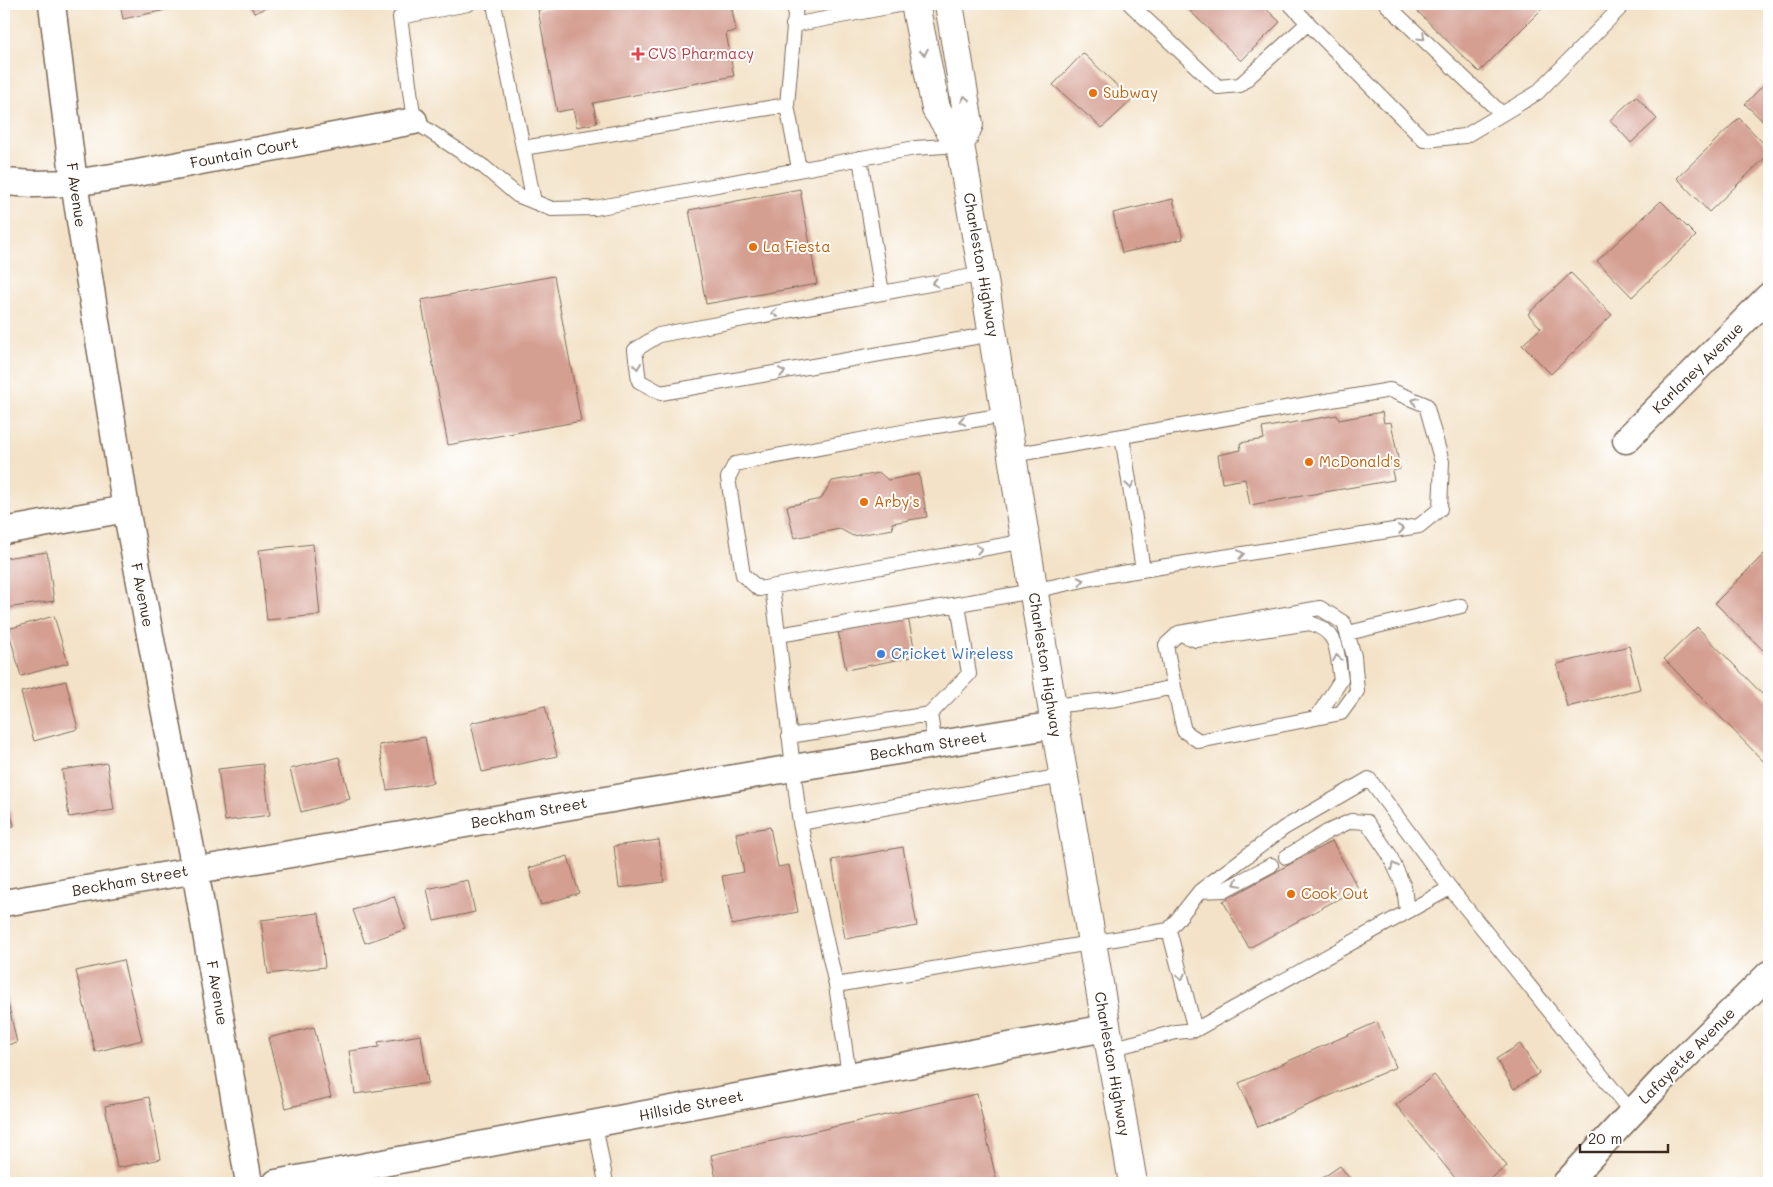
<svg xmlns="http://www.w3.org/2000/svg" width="1773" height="1187" viewBox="0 0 1773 1187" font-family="Mali,sans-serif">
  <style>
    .building { fill: #d49e91 }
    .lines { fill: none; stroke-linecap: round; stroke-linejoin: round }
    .service-casing { stroke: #7b6a59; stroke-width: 16 }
    .minor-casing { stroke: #7b6a59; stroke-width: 29 }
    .primary-casing { stroke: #7b6a59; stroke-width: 30 }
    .service { stroke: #fff; stroke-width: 14 }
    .minor { stroke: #fff; stroke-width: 26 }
    .primary { stroke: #fff; stroke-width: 28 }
    .oneway { stroke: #a79f9a }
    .health-dot { fill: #e0444e; stroke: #fff; stroke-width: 2 }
    .food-dot { fill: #e8710a; stroke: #fff; stroke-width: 2 }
    .shop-dot { fill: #3f7fe0; stroke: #fff; stroke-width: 2 }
    .labels { text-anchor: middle; stroke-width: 4; stroke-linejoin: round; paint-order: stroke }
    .health-label { font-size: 15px; fill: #be3a42; stroke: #fff; text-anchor: start }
    .food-label { font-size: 15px; fill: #c56008; stroke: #fff; text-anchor: start }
    .street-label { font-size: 15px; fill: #3b2a1e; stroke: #fff }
    .shop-label { font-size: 15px; fill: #366cbe; stroke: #fff; text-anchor: start }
  </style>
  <rect width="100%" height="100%" fill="#fff"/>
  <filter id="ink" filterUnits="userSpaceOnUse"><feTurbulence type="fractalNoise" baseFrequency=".02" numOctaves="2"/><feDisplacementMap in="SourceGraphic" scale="10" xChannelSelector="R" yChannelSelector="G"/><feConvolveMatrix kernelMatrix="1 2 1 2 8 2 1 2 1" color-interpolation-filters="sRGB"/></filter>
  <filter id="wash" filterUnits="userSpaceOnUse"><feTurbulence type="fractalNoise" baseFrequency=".0096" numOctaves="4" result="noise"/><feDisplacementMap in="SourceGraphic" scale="20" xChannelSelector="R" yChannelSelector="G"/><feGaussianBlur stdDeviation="1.12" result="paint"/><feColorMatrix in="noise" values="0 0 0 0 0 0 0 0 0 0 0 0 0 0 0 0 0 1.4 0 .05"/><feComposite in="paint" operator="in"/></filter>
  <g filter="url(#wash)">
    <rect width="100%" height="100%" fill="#f3e2c7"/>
    <g id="blocks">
      <path class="building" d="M120,4H169L170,9L123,19Z
        M250,4H275L254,13Z
        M571,4H731L736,31L726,33L734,76L593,103L597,123L577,127L573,109L557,112L538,10Z
        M1183,4H1261L1280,22L1241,61Z
        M1410,4H1547L1479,72Z
        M1083,53L1132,100L1102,128L1053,85Z
        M1769,79V127L1745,104Z
        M1636,96L1657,119L1631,143L1610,120Z
        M1739,118L1769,149V154L1709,212L1677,178Z
        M800,189L817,284L706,304L689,210Z
        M1173,199L1183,239L1122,253L1113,213Z
        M1661,201L1696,236L1632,297L1597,261Z
        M1571,273L1612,315L1551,374L1522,345L1541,328L1528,314Z
        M554,276L581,421L448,445L421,300Z
        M1382,412L1384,423L1391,422L1400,469L1392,471L1394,480L1250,505L1245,479L1222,483L1218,455L1241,450L1240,443L1264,439L1262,428L1337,415L1339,420Z
        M880,473L888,480L919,474L927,517L892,523L893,529L853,536L840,529L794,538L787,506L821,499L832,481Z
        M313,544L320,615L267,620L259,550Z
        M1769,549V656L1715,603Z
        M47,552L54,601L6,608L4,594V558Z
        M54,616L68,663L21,676L8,629Z
        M908,618L916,656L846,670L838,631Z
        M1697,627L1769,701V767L1664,659Z
        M1629,646L1640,689L1567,707L1557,664Z
        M66,681L78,729L34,741L21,692Z
        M545,706L557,756L482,772L471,723Z
        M425,737L433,783L387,790L379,745Z
        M339,757L350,799L301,812L290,769Z
        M107,763L114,810L69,817L62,770Z
        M263,764L270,815L225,821L218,769Z
        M4,788L14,826L4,829Z
        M770,827L778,867L789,865L798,912L732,925L722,876L744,872L736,833Z
        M659,840L664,882L619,888L614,846Z
        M1332,841L1358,888L1249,948L1223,901Z
        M903,847L917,926L845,939L832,860Z
        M568,856L579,893L541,905L529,868Z
        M468,880L475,912L434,921L427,889Z
        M394,896L406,929L365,943L353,910Z
        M319,913L325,967L268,974L261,920Z
        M123,960L142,1040L95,1052L76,971Z
        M4,985L17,1043L4,1045Z
        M1377,1022L1396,1067L1258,1127L1239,1083Z
        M314,1027L331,1097L286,1108L268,1038Z
        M421,1035L428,1083L355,1094L349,1051L379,1047L378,1042Z
        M1520,1044L1539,1073L1514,1089L1496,1059Z
        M1434,1075L1507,1166L1485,1183H1459L1396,1105Z
        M977,1094L997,1183H717L711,1155Z
        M149,1097L161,1159L117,1168L105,1106Z
        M1340,1166L1353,1183H1315Z"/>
    </g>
  </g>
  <g filter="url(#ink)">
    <use href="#blocks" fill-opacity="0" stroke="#7b6a59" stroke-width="1"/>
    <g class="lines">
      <g class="service-casing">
        <path id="service" d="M468,4L400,17L414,121L484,167L517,195L552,209L595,208L915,148L960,145
          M494,4L534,202
          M796,4L787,105L799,169
          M1130,4L1218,87L1240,85L1308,23L1290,4
          M1386,4L1502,114
          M1308,23L1424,140L1465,136L1537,93L1624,4
          M793,25L904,4
          M523,148L787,105
          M860,158L882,293
          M983,274L659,335L635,350L639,381L661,393L992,334
          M1005,415L918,429L735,464L728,478L743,575L759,589L1026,541
          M1122,436L1143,570
          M772,587C783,665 789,744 800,823L1063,776
          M1348,633L1461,606
          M779,635L1033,591L1097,577L1419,526L1440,509L1442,462L1426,405L1390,390L1012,455
          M1183,635L1196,640L1310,623C1341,633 1336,652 1341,680L1317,717
          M1051,706L1117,699L1174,687L1184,731L1199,741L1341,713L1357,691L1354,656L1344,623L1320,608L1179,633L1166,645L1174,687
          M789,736L930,714
          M935,745L930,714L969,674L958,604
          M800,823L836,985L849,1076
          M1286,857L1327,832L1351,821L1367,822L1389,854L1404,887L1407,912
          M1450,888L1632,1113
          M1200,891L1224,890L1271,865
          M1169,930L1195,1030
          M836,985L1169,930L1200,891L1284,828L1369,779L1450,888L1195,1030L1176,1032L1110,1049
          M595,1124L606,1183"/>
      </g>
      <g class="minor-casing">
        <path id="minor" d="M52,4L74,183L126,509L195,870L249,1183
          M4,182L34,184L74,183L137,173L414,121
          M1626,440L1769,296
          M4,531L126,509
          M4,903L793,768L1055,725
          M276,1183L1106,1028
          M1566,1183L1665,1077L1769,974"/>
      </g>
      <g class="primary-casing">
        <path id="primary" d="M915,4L936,109L960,145L983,274L1055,725L1133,1183
          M949,4L969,124L960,145"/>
      </g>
      <use href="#service" class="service"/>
      <use href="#minor" class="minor"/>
      <use href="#primary" class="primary"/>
    </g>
    <defs><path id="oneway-chevron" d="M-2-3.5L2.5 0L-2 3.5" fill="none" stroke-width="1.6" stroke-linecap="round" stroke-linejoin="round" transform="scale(1.25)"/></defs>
    <g class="oneway">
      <use href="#oneway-chevron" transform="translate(1422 37) rotate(44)"/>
      <use href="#oneway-chevron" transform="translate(924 52) rotate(79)"/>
      <use href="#oneway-chevron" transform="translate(965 99) rotate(-100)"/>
      <use href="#oneway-chevron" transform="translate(935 283) rotate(169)"/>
      <use href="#oneway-chevron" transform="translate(775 313) rotate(169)"/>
      <use href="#oneway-chevron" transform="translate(637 366) rotate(82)"/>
      <use href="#oneway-chevron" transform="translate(782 372) rotate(-10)"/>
      <use href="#oneway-chevron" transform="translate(1415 401) rotate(-157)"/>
      <use href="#oneway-chevron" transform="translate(962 421) rotate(171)"/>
      <use href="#oneway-chevron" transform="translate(1130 485) rotate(81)"/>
      <use href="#oneway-chevron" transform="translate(1401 529) rotate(-9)"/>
      <use href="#oneway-chevron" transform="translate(979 549) rotate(-10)"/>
      <use href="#oneway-chevron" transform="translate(1241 554) rotate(-9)"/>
      <use href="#oneway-chevron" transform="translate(1081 581) rotate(-12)"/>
      <use href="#oneway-chevron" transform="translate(1337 658) rotate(-99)"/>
      <use href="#oneway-chevron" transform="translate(1394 866) rotate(-115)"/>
      <use href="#oneway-chevron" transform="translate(1237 883) rotate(152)"/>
      <use href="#oneway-chevron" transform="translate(1181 977) rotate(76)"/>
    </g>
  </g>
  <path class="health-dot" d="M635.5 46.5h5v5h5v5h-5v5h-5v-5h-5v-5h5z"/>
  <g class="food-dot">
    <circle cx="1093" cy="93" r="5"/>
    <circle cx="753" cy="247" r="5"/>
    <circle cx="1309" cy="462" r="5"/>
    <circle cx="864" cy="502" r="5"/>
    <circle cx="1291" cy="894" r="5"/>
  </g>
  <circle class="shop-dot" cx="881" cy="654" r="5"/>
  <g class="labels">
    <g class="health-label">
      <text x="648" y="59">CVS Pharmacy</text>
    </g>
    <g class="food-label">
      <text x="1103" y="98">Subway</text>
      <text x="763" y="252">La Fiesta</text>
      <text x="1319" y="467">McDonald's</text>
      <text x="874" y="507">Arby's</text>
      <text x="1301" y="899">Cook Out</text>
    </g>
    <g class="street-label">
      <text transform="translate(244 153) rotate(-11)" y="5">Fountain Court</text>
      <text transform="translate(76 195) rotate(82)" y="5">F Avenue</text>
      <text transform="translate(981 265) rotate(80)" y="5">Charleston Highway</text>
      <text transform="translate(1698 368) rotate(-45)" y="5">Karlaney Avenue</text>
      <text transform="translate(142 595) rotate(79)" y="5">F Avenue</text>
      <text transform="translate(1045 665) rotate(81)" y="5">Charleston Highway</text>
      <text transform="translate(928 746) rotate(-9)" y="5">Beckham Street</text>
      <text transform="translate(529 813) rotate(-10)" y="5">Beckham Street</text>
      <text transform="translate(130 881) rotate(-10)" y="5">Beckham Street</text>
      <text transform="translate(217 993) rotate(80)" y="5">F Avenue</text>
      <text transform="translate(1687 1056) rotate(-45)" y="5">Lafayette Avenue</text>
      <text transform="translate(1112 1064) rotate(80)" y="5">Charleston Highway</text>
      <text transform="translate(691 1106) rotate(-11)" y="5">Hillside Street</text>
    </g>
    <g class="shop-label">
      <text x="891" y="659">Cricket Wireless</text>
    </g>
  </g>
  <rect width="1773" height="1187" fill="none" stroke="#fff" stroke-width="20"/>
  <path d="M1580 1144v8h88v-8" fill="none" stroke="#3b2a1e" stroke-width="2.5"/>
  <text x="1588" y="1144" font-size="15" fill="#3b2a1e" stroke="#ffffff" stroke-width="4" paint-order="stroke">20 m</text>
</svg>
